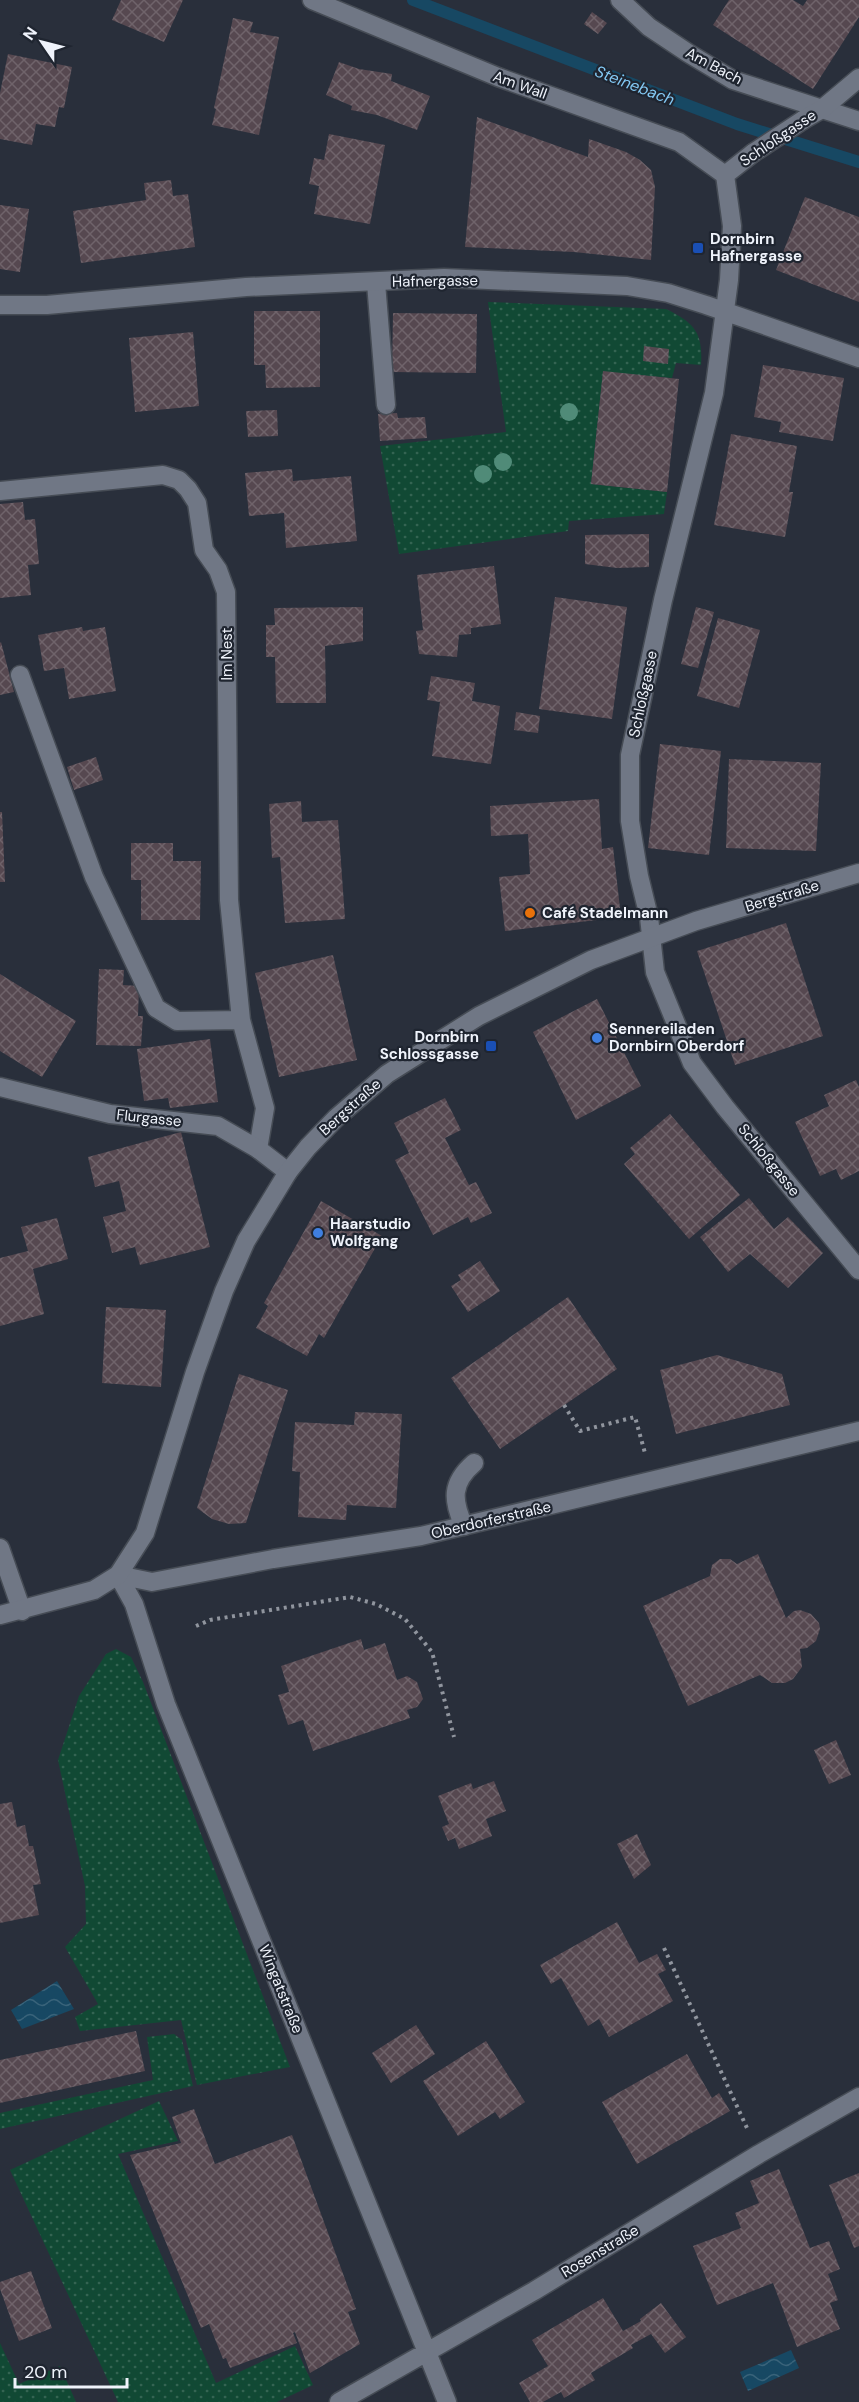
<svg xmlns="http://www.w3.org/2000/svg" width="859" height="2402" viewBox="0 0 859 2402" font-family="'DM Sans',sans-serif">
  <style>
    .grass { fill: url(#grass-dots) }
    .water { fill: url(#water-waves) }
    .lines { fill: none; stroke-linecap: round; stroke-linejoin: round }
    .stream { stroke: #174863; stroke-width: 12 }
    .building { fill: url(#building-cross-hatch) }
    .service-casing { stroke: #464c55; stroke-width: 21 }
    .minor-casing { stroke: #464c55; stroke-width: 21 }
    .secondary-casing { stroke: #464c55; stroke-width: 21 }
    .path { stroke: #90959e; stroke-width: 4; stroke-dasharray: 3 4.5; stroke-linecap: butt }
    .service { stroke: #707785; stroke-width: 18 }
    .minor { stroke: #707785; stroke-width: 18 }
    .secondary { stroke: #707785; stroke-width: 18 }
    .tree { fill: #508b78 }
    .transit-dot { fill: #1a4fb4; stroke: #1f2530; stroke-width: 2 }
    .food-dot { fill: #e8710a; stroke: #1f2530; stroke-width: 2 }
    .shop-dot { fill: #3f7fe0; stroke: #1f2530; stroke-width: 2 }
    .labels { text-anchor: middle; stroke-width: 4.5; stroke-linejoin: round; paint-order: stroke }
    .street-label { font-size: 15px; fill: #eff3fb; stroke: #1f2530 }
    .poi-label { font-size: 15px; font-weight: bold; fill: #eff3fb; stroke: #1f2530; text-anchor: start }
    .water-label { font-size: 16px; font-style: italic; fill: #84caf5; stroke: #1f2530 }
  </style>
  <defs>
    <pattern id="grass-dots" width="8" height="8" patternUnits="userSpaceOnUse" patternTransform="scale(1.5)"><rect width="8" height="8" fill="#114934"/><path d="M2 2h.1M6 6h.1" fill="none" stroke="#346452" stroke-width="1.8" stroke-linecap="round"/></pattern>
    <pattern id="water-waves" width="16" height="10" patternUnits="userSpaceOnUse" patternTransform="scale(1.5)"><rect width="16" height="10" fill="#174863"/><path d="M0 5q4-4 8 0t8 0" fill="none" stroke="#39637a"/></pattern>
    <pattern id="building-cross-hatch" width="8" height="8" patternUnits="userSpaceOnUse" patternTransform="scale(1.5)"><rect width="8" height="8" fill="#564850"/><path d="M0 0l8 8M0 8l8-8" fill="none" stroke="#6f636a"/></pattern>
  </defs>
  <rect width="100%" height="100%" fill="#292f3b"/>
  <path class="grass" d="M488,302L666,309C695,323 703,333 701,365L676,363L672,378L603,372L591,484L667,492L664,514L569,521L568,531L399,554L380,446L506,432Z
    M116,1649L131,1657L143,1682L290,2067L197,2085L181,2020L80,2031L75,2017L98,2004L65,1947L86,1924L85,1886L58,1760L79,1696L106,1654Z
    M174,2034L182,2040L193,2086L0,2129V2113L153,2080L147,2037Z
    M159,2101L178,2141L118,2154L216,2383L295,2346L313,2385L277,2402H118L10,2170Z
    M0,2343L19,2384L60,2366L76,2402H0Z"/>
  <path class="water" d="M57,1981L74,2009L22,2029L11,2010Z
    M791,2350L799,2368L748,2391L740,2372Z"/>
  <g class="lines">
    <path class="stream" d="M413,0L737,124L859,162"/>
  </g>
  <path class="building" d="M121,0H183L164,42L112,20Z
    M729,0H793L803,6L807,0H859V17L813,89L713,25Z
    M592,12L607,23L598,34L584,24Z
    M233,18L253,22L250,32L279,37L259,135L212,125L216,109L214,108Z
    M8,54L72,67L64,108L59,107L55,127L36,124L32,145L0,139V93Z
    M339,62L359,69L392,74L391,81L430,96L417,130L377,115L351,110L352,106L326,95Z
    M477,117L588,157L589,139L626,152L640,160L651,170L655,187L651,260L574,252L465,247Z
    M329,134L385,145L370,224L314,214L319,186L309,184L314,158L324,160Z
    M171,180L173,196L188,194L195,247L81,263L73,211L146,200L144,183Z
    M805,197L859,217V302L776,270Z
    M0,205L29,209L20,272L0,269Z
    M254,311H320V387L266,388L265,365H254Z
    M393,313L477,314L476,373L392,372Z
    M193,332L199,406L135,412L129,338Z
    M644,346L669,349L668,364L643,361Z
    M763,365L844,378L833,441L779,432L781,422L754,417Z
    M603,371L679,379L667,492L591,484Z
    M277,410L278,436L248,437L246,411Z
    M397,413L398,418L425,417L427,438L380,441L378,414Z
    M731,434L797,446L789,492H793L785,537L714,525Z
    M292,469L293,481L351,476L357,541L286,548L284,513L249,516L245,473Z
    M23,502L25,520L35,519L39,564L28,565L31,595L0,598V504Z
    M649,534V567L617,568L585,564V535Z
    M494,566L501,624L471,628V634L459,635L457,657L419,654L416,631L423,630L417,575Z
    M555,597L627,607L612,719L539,709Z
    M363,607V641L325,646L326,703H276L275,657H266V625H275L274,608Z
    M696,607L714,612L698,668L681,664Z
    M718,618L760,630L739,708L697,696Z
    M82,627L83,631L105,627L116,691L69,699L64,668L44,671L38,635Z
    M1,642L14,692L0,695V643Z
    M431,676L475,683L472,701L500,706L491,764L432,756L440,702L427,700Z
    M516,712L540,716L538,733L514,730Z
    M660,744L721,751L709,855L648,848Z
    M96,757L103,780L74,790L67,767Z
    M729,759L821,763L816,851L726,848Z
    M599,799L602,849L613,847L621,917L505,931L499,877L530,874L528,834L491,836L490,806Z
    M301,801L302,822L338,820L345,919L285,923L280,857L272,858L269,804Z
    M0,812H2L5,882H0Z
    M131,843H173V861H201L200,920H141V880H131Z
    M786,923L823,1036L735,1065L697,951Z
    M333,955L357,1060L279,1077L255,973Z
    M99,969L124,970L123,985L139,986L138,1016H143L141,1046L96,1045Z
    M0,974L76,1021L42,1077L0,1051Z
    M597,999L641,1086L576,1120L533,1032Z
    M210,1039L218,1102L170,1108L168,1098L144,1101L137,1049Z
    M856,1080L859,1087V1171L841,1180L836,1169L820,1176L795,1122L829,1106L824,1095Z
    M445,1098L461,1130L445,1138L469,1185L476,1182L492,1213L471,1223L468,1217L433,1235L395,1160L409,1153L394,1123Z
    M670,1114L740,1195L689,1239L624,1164L635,1154L630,1148Z
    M181,1132L210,1247L140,1265L135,1247L112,1253L103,1217L126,1211L119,1181L95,1187L88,1157Z
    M749,1198L774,1229L788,1217L823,1253L788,1288L750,1254L728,1272L700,1237Z
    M321,1201L382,1236L324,1338L319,1334L307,1356L256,1328L268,1306L264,1303Z
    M57,1218L68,1259L33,1269L44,1314L0,1326V1258L28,1251L21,1227Z
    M480,1261L500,1291L468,1312L451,1286L461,1280L458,1275Z
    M568,1297L617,1369L500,1449L451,1378Z
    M106,1307L166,1310L161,1387L102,1383Z
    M717,1355L782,1374L790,1405L676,1434L660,1370Z
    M239,1374L288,1390L246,1523L229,1524L212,1519L197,1508Z
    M355,1412L402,1414L396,1508L347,1505L346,1520L298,1517L300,1472L292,1471L295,1422L354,1425Z
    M758,1554L786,1618L794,1611L800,1610L811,1614L819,1623L820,1629L816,1641L807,1648L800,1649L802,1667L793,1679L785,1683H772L760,1675L688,1706L643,1606L710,1576L712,1565L720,1559H730L737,1564Z
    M361,1639L364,1650L385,1643L397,1680L407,1676L417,1682L423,1699L417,1707L407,1710L410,1718L313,1751L303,1720L288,1725L278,1695L289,1692L281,1666Z
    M836,1740L851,1775L829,1784L814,1750Z
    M494,1781L506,1811L486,1819L492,1836L459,1849L455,1838L448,1841L442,1827L449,1824L438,1796L471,1783L473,1789Z
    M12,1802L17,1827L25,1825L29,1846H33L41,1884L33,1885L39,1915L0,1923V1804Z
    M637,1834L651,1865L634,1879L617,1844Z
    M617,1922L639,1963L657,1954L666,1970L658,1974L673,2001L609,2037L599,2019L588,2026L561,1978L551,1984L540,1965Z
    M416,2025L435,2054L391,2083L372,2053Z
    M136,2031L145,2071L0,2103V2060Z
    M486,2041L525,2102L500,2119L495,2112L458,2136L423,2081Z
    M687,2054L712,2098L719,2093L730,2111L637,2164L602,2102Z
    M194,2109L215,2164L292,2135L356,2309L348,2312L360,2344L310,2373L295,2332L293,2333L297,2343L230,2368L226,2358L223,2359L209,2324L201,2328L130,2155L181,2143L172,2117Z
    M779,2169L810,2248L829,2241L840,2269L828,2274L838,2300L830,2303L840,2329L797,2347L773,2283L717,2305L693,2246L741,2228L735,2213L759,2203L750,2181Z
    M859,2173V2246L854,2248L829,2185Z
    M31,2271L52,2328L19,2341L0,2289V2282Z
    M603,2298L623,2331L641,2321L640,2319L661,2303L686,2337L665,2353L651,2334L631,2345L633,2348L591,2373L595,2380L564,2398L561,2392L543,2402H530L519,2383L548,2366L532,2340Z"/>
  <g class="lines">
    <g class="service-casing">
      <path id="service" d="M620,0L649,27L688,53L733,80L859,121
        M753,153L803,120
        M376,283L386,405
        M0,491L163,475L179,480L188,489L197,503L204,550L218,570L226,592L229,900L241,1020L265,1108L258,1149
        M20,675L94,877L156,1008L177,1021L241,1020
        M464,1526C452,1500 451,1483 474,1463"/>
    </g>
    <g class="minor-casing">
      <path id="minor" d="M312,0L498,77L679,142L725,175
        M803,120L822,109L859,78
        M725,175L732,226L729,280L714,393L663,600L630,755V821L639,876L649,917L655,972L692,1063L725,1107L859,1270
        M725,175L753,153
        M0,305H47L246,287L444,278L627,286L668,293L706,305L859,358
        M0,1087L110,1114L218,1126L258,1149L288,1172
        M0,1548L22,1611
        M118,1575L134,1604L166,1704L447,2402
        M118,1575L152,1582L273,1559L421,1536L859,1431
        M339,2402L534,2291L759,2154L859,2097"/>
    </g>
    <g class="secondary-casing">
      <path id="secondary" d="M0,1615L94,1590L118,1575L145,1533L195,1372L224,1291L246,1241L288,1172L308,1147L336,1118L387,1074L479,1016L591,960L696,921L859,873"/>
    </g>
    <path class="path" d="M564,1405L580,1431L635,1417L645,1453
      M196,1626L210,1620L350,1597L376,1604L405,1619L432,1652L454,1737
      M664,1948L747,2128"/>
    <use href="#service" class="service"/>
    <use href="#minor" class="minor"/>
    <use href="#secondary" class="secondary"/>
  </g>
  <g class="tree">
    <circle cx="569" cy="412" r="9"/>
    <circle cx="503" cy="462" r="9"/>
    <circle cx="483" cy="474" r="9"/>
  </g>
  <g class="transit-dot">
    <rect x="692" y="242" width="12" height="12" rx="3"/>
    <rect x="485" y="1040" width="12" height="12" rx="3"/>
  </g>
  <circle class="food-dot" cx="530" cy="913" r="6"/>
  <g class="shop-dot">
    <circle cx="597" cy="1038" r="6"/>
    <circle cx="318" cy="1233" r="6"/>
  </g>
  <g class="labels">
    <g class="street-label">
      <text transform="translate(714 66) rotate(28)" y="5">Am Bach</text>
      <text transform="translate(520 85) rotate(20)" y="5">Am Wall</text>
      <text transform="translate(778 138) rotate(-34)" y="5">Schloßgasse</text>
      <text transform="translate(435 281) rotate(-1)" y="5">Hafnergasse</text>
      <text transform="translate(227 654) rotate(-90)" y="5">Im Nest</text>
      <text transform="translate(643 694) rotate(-78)" y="5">Schloßgasse</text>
      <text transform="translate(782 896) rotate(-17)" y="5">Bergstraße</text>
      <text transform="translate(350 1107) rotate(-42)" y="5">Bergstraße</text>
      <text transform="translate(149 1118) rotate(6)" y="5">Flurgasse</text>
      <text transform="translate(769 1160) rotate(51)" y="5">Schloßgasse</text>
      <text transform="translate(491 1520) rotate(-13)" y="5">Oberdorferstraße</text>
      <text transform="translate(281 1989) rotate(68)" y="5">Wingatstraße</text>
      <text transform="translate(600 2251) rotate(-31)" y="5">Rosenstraße</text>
    </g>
    <g class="poi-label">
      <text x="710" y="244">Dornbirn<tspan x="710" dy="17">Hafnergasse</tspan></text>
      <text x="542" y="918">Café Stadelmann</text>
      <text x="609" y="1034">Sennereiladen<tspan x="609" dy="17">Dornbirn Oberdorf</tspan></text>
      <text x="479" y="1042" text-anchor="end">Dornbirn<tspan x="479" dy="17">Schlossgasse</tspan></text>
      <text x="330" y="1229">Haarstudio<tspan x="330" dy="17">Wolfgang</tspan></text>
    </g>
    <g class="water-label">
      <text transform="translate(635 85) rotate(21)" y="6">Steinebach</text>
    </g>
  </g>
  <g transform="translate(42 42) rotate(305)" stroke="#1f2530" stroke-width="4.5" paint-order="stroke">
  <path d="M0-4.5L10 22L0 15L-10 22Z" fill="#eff3fb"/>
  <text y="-9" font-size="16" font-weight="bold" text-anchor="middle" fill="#eff3fb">N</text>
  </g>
  <path d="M15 2378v9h112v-9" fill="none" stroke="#eff3fb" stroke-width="3"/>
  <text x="24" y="2378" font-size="18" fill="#eff3fb" stroke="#1f2530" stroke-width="4.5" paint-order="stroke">20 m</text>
</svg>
